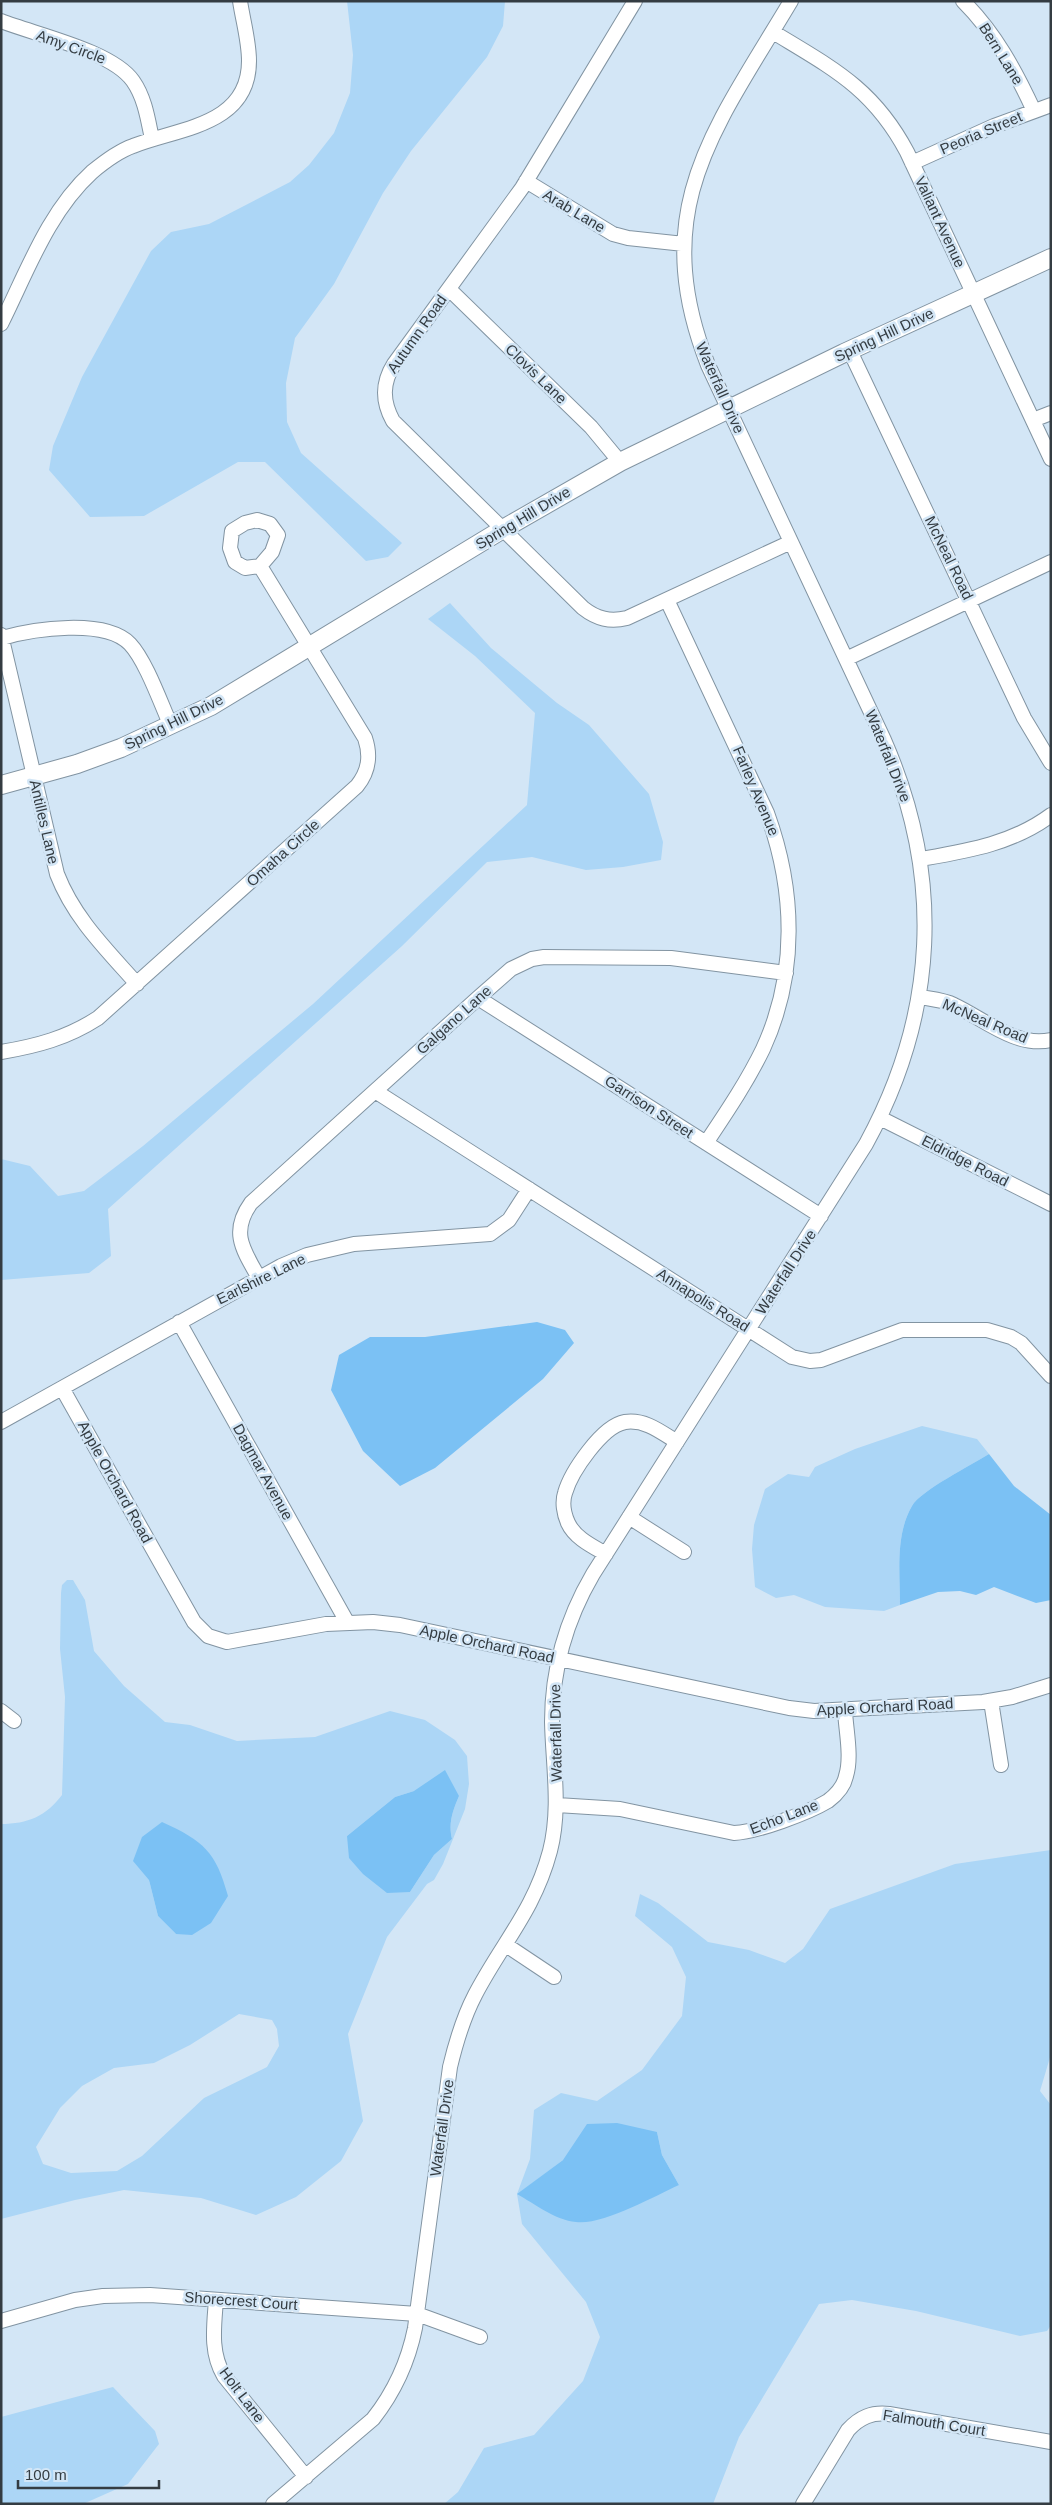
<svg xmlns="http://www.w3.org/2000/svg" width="1052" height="2505" viewBox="0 0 1052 2505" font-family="Arial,sans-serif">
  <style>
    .green { fill: #acd6f6; fill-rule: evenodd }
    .water { fill: #7bc1f4 }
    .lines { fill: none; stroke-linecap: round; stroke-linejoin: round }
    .minor-casing { stroke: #8294a2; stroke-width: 16 }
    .major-casing { stroke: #8294a2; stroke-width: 20 }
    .minor { stroke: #fff; stroke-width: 14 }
    .major { stroke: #fff; stroke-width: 18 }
    .labels { text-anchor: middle; stroke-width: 5; stroke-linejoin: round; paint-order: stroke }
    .street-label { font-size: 15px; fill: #343c42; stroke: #d3e6f6 }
  </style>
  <rect width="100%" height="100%" fill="#d3e6f6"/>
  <path class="green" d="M347,1H505L503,26L487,57L411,151L383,193L334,284L295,338L286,383L287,422L301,453L402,543L388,557L366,561L265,462H238L144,516L90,517L49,470L53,446L82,377L151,251L171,232L209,224L290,182L309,165L334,133L350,93L353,55Z
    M450,603L491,648L557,703L589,725L649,794L663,842L661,860L623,867L586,870L532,857L487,862L402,946L108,1209L111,1256L89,1273L1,1280V1159L30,1166L58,1196L84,1191L143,1146L313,1004L527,805L535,713L475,656L428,619Z
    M922,1426L977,1439L989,1454C973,1464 920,1491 912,1506C895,1535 900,1573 900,1605L884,1611L825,1607L794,1595L776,1598L755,1587L752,1549L754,1525L765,1489L788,1474L809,1477L815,1467L855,1449Z
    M67,1580H73L85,1600L94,1651L124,1686L165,1722L190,1725L237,1741L295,1738L315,1737L390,1711L425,1720L455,1740L467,1756L469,1784L465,1809L443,1864L434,1880L427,1884L387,1937L348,2034L363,2121L341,2161L296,2197L256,2215L201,2198L124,2190L75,2200L1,2219V1824C28,1824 46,1816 62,1795L65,1697L60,1649L61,1593L62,1585ZM414,1791L459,1796C453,1810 448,1823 452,1839L434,1855L410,1892L347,1836L395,1797ZM149,1880L176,1934L158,1916ZM239,2014L272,2020L277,2029L279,2046L267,2067L204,2098L142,2156L117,2171L71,2173L43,2164L36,2147L60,2108L82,2086L114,2068L154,2063L190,2045Z
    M1051,1850V2054L1040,2091L1051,2105V2325L1047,2331L1020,2336L916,2311L852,2300L819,2304L739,2437L713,2504H444L458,2492L484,2448L534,2435L583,2381L600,2337L586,2302L522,2224L517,2194L530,2159L534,2110L561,2093L597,2101L642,2070L682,2016L686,1977L672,1947L635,1916L640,1894L658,1903L708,1942L749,1950L785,1963L803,1949L830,1909L955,1864ZM657,2132L662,2155L679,2185L518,2194L563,2160Z
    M113,2387L155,2431L159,2444L128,2484L83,2504H1V2417Z"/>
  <path class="water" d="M537,1322L565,1330L574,1343L543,1379L435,1468L400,1486L363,1451L331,1390L339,1355L370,1337H425Z
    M989,1454L1014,1486L1051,1515V1600L1036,1603L994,1587L976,1595L960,1591L938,1592L900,1605C900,1573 895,1535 912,1506C920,1491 973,1464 989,1454Z
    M445,1770L459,1796C453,1810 448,1823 452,1839L434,1855L410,1892L387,1893L363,1874L349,1858L347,1836L395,1797L414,1791Z
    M162,1822C204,1841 216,1852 228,1896L211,1923L192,1935L176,1934L158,1916L149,1880L133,1861L142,1837Z
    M617,2123L657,2132L662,2155L679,2185C655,2196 601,2226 576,2222C555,2220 535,2204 517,2194L563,2160L587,2124Z"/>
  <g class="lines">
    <g class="minor-casing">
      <path id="minor" d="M635,1L522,188L394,364C382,383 382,401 393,421L583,608C597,619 610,622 627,618L791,542
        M963,1C995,33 1015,70 1034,111
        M1,21C37,35 112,51 133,81C145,98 148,120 152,139
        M773,32C832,68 873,88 907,152L1051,459
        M912,163L994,126L1051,105
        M526,181L613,234L628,238L684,244
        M449,289L591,427L620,462
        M1,324C27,272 48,212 92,172C104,162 119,151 133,146C178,128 249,126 249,61C249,41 243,21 240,1
        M850,351L1024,718L1051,763
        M1033,420L1051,413
        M257,520L270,524L278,535L272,552L260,566L245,568L235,562L230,548L232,531L245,523Z
        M667,600L767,813C795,890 798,973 763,1049C747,1082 726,1113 706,1143
        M1,635L57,874C74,918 106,949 137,984
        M2,638C33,629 105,618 130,644C146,661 161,704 171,726
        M846,659L1051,562
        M921,859C967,851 1012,844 1051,815
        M920,997C931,999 944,1000 954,1005C984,1019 1016,1048 1051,1040
        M478,998L821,1216
        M1,1052C37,1046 67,1038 98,1018L357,786C369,771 371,756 365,738L260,566
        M375,1091L792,1357L810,1361L821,1360L902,1330H987L1011,1337L1021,1343L1051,1376
        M880,1118L1051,1204
        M259,1278C243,1250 230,1232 251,1203L478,998L511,969L532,959L544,957L671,958L786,973
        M179,1322L347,1622
        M62,1388L194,1622L208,1636L227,1642L326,1624L373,1622L400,1625L789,1708L814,1711L983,1702L1012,1697L1051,1685
        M1,1422L281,1266L307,1255L354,1244L490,1234L509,1220L529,1189
        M629,1517L684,1552
        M606,1554C592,1546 575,1538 568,1523C564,1514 562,1502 565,1493C571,1472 602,1426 625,1422C645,1419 661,1432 677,1442
        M991,1701L1001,1765
        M1,1711L14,1721
        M557,1805L620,1809L734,1833C757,1832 808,1813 828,1801C836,1795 844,1786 846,1776C852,1757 846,1731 845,1711
        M506,1945L554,1977
        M216,2300C214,2327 210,2352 224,2376L306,2477
        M1,2321L75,2300L103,2296L150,2295L417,2314L480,2337
        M273,2504L373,2419C395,2391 408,2363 415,2328L450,2067C456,2042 463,2018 475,1995C502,1943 534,1911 550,1851C561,1808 553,1766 552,1722C552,1669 566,1620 593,1574L866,1144C937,1014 944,877 884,740L708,365C647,209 714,130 791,1
        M803,2504L848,2430C860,2417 872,2412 889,2414L1051,2442"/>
    </g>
    <g class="major-casing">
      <path id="major" d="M1,785L77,764L121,748L211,706L503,529L620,462L844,353L1051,258"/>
    </g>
    <use href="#minor" class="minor"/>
    <use href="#major" class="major"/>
  </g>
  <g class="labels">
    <g class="street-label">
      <text transform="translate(71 47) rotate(20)" y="5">Amy Circle</text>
      <text transform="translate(1001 54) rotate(58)" y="5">Bern Lane</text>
      <text transform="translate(981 133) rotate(-23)" y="5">Peoria Street</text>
      <text transform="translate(574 211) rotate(31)" y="5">Arab Lane</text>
      <text transform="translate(940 222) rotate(65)" y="5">Valiant Avenue</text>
      <text transform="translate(417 334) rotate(-55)" y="5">Autumn Road</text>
      <text transform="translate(884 335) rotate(-25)" y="5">Spring Hill Drive</text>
      <text transform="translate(536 374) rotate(44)" y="5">Clovis Lane</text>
      <text transform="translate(720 388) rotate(66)" y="5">Waterfall Drive</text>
      <text transform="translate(523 518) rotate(-31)" y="5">Spring Hill Drive</text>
      <text transform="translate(949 558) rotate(64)" y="5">McNeal Road</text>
      <text transform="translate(174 722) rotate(-26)" y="5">Spring Hill Drive</text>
      <text transform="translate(888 756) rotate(68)" y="5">Waterfall Drive</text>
      <text transform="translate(756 791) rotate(67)" y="5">Farley Avenue</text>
      <text transform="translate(44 822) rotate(77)" y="5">Antilles Lane</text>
      <text transform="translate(283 853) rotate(-42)" y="5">Omaha Circle</text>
      <text transform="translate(454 1020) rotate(-42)" y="5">Galgano Lane</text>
      <text transform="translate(985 1021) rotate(23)" y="5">McNeal Road</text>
      <text transform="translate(649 1107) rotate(33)" y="5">Garrison Street</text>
      <text transform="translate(965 1161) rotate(27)" y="5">Eldridge Road</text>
      <text transform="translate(786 1272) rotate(-57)" y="5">Waterfall Drive</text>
      <text transform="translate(261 1279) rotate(-26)" y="5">Earlshire Lane</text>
      <text transform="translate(703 1300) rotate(32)" y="5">Annapolis Road</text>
      <text transform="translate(263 1472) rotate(61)" y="5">Dagmar Avenue</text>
      <text transform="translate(115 1482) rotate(61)" y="5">Apple Orchard Road</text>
      <text transform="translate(487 1644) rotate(12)" y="5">Apple Orchard Road</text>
      <text transform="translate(885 1707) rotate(-3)" y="5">Apple Orchard Road</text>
      <text transform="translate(556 1733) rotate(-91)" y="5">Waterfall Drive</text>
      <text transform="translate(784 1817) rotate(-21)" y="5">Echo Lane</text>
      <text transform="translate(442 2128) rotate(-82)" y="5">Waterfall Drive</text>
      <text transform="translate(241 2301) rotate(4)" y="5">Shorecrest Court</text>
      <text transform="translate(242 2395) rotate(53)" y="5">Holt Lane</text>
      <text transform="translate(934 2423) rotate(9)" y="5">Falmouth Court</text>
    </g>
  </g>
  <rect width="1052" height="2505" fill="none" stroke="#343c42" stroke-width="5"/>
  <path d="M18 2480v8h141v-8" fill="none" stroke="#343c42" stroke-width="2.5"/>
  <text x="25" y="2480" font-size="15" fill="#343c42" stroke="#d3e6f6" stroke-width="4" paint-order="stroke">100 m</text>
</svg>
